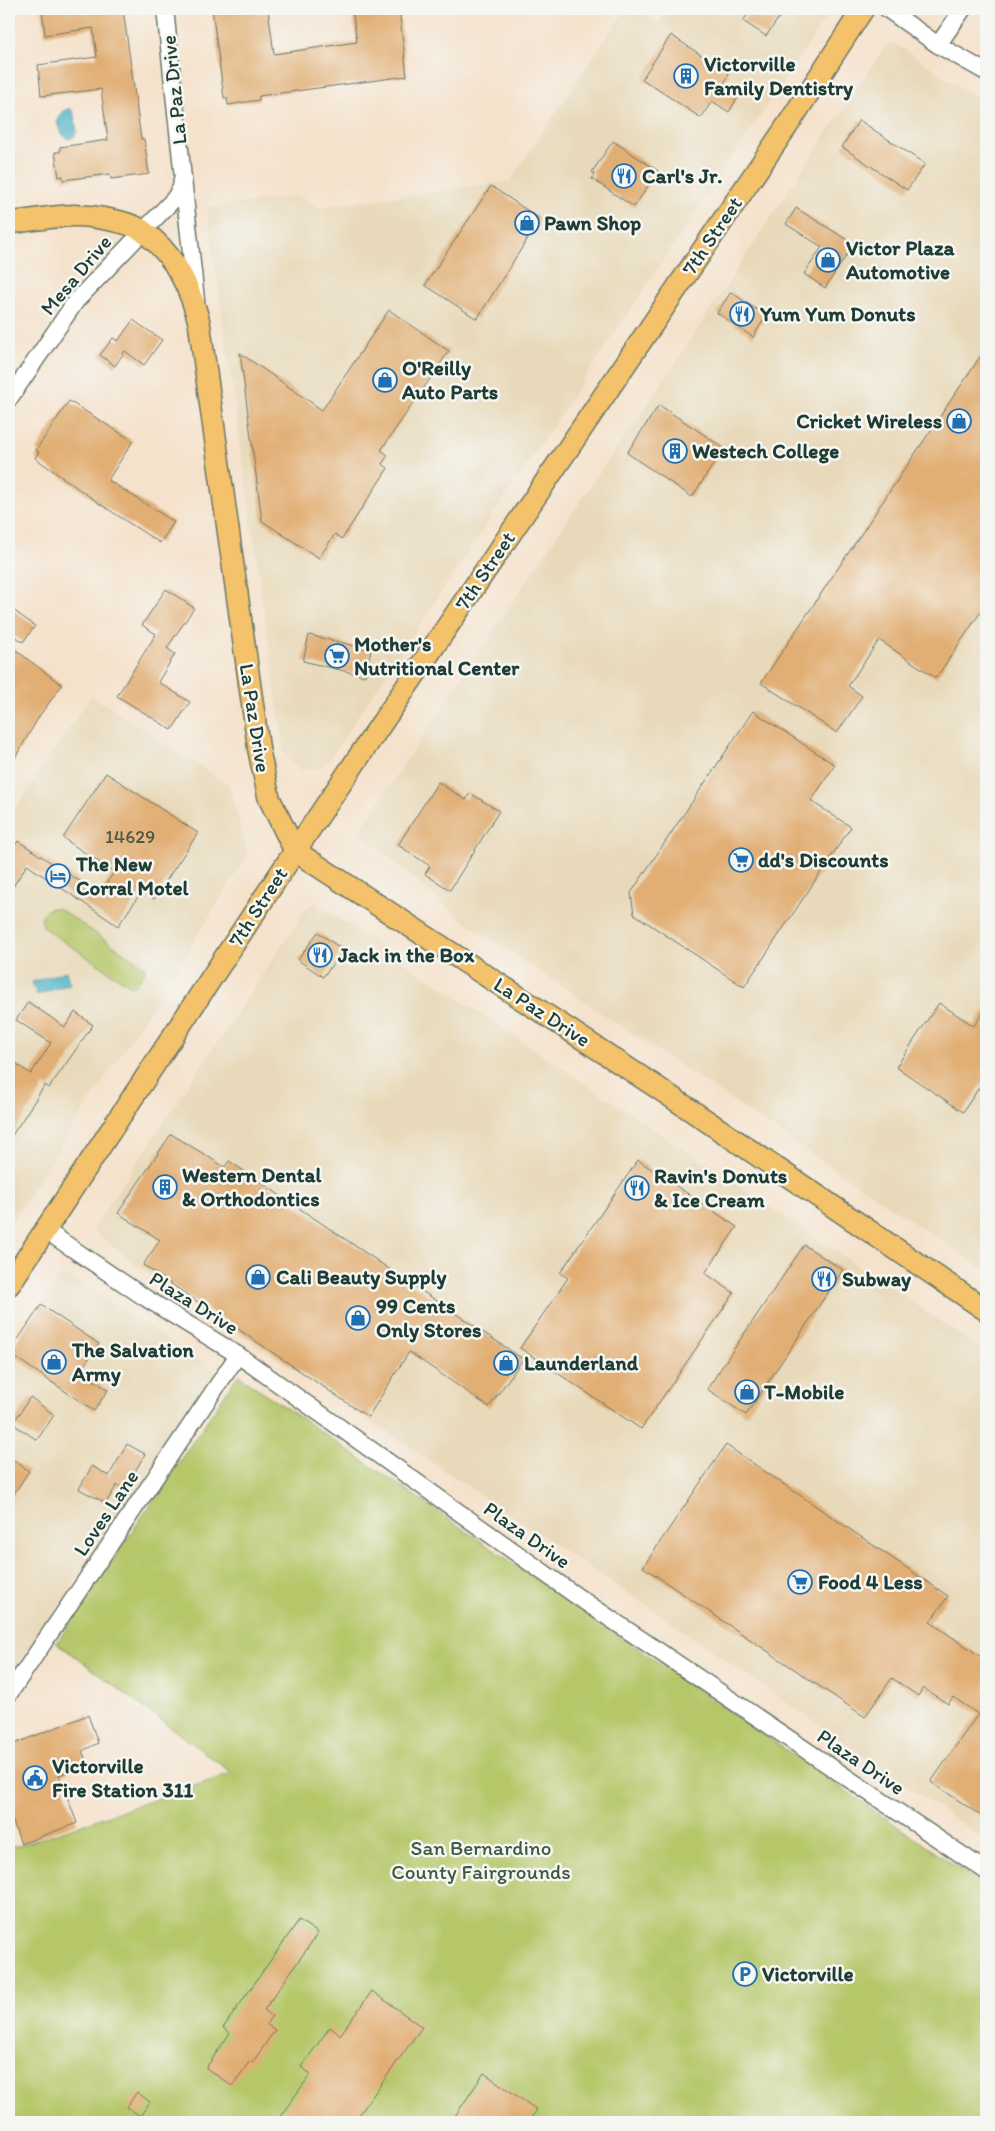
<svg xmlns="http://www.w3.org/2000/svg" width="995" height="2131" viewBox="0 0 995 2131" font-family="Itim,sans-serif">
  <style>
    .built { fill: #e8d9ba }
    .green { fill: #b6c76a; stroke: #6a824f }
    .water { fill: #46b1c4; stroke: #32777c }
    .building { fill: #e1ae73 }
    .lines { fill: none; stroke-linecap: round; stroke-linejoin: round }
    .minor-casing { stroke: #6a7769; stroke-width: 19 }
    .major-casing { stroke: #6a7769; stroke-width: 24 }
    .minor { stroke: #fff; stroke-width: 16 }
    .major { stroke: #f3c26a; stroke-width: 21 }
    .labels { text-anchor: middle; stroke-width: 5; stroke-linejoin: round; paint-order: stroke }
    .number-label { font-size: 19px; fill: #505944 }
    .poi-label { font-size: 21px; font-weight: bold; fill: #1f3d34; stroke: #f6f6f2; text-anchor: start }
    .street-label { font-size: 21px; fill: #1f3d34; stroke: #f6f6f2 }
    .park-label { font-size: 21px; fill: #3d593f; stroke: #f6f6f2 }
  </style>
  <rect width="100%" height="100%" fill="#f6f6f2"/>
  <filter id="ink" filterUnits="userSpaceOnUse"><feTurbulence type="fractalNoise" baseFrequency=".02" numOctaves="2"/><feDisplacementMap in="SourceGraphic" scale="10" xChannelSelector="R" yChannelSelector="G"/><feConvolveMatrix kernelMatrix="1 2 1 2 8 2 1 2 1" color-interpolation-filters="sRGB"/></filter>
  <filter id="wash" filterUnits="userSpaceOnUse"><feTurbulence type="fractalNoise" baseFrequency=".0096" numOctaves="4" result="noise"/><feDisplacementMap in="SourceGraphic" scale="20" xChannelSelector="R" yChannelSelector="G"/><feGaussianBlur stdDeviation="1.12" result="paint"/><feColorMatrix in="noise" values="0 0 0 0 0 0 0 0 0 0 0 0 0 0 0 0 0 1.4 0 .05"/><feComposite in="paint" operator="in"/></filter>
  <g filter="url(#wash)">
    <rect width="100%" height="100%" fill="#f5e2cc"/>
    <path class="built" d="M626,9H636L658,23L668,9H830L829,13L331,757L324,766L316,769L302,770L294,766L284,753L207,208L298,196L319,207L510,181Z
      M890,43L896,44L971,94L986,101V1271L460,918L365,837L361,828L600,472L655,394L787,193L886,45Z
      M91,695L229,785L248,854L190,948L9,1225V818Z
      M316,903L986,1352V1841L662,1616L135,1264L95,1232L94,1227L306,909L311,904Z
      M69,1276L217,1371L9,1680V1352L58,1278Z"/>
    <path class="green" d="M52,908H58L145,967V971L135,986H131L45,929C39,920 41,911 52,908Z
      M238,1375L986,1887V2122H9V1846H19L232,1773L57,1643Z"/>
    <path class="water" d="M68,109H71C76,115 75,124 77,131L74,137L69,139C56,134 52,113 68,109Z
      M66,971L70,984L37,995L32,982Z"/>
    <g id="blocks">
      <path class="building" d="M42,9H123L141,139H144L149,174L111,179L110,174L63,180V176L59,177L55,152H60V147L108,140L101,89L41,96L38,65L97,57L93,28L45,35Z
        M212,9H268L274,54L357,42L352,9H399L407,76L259,96V100L228,105L227,98H224Z
        M752,9H785L766,36L743,21Z
        M671,35L729,74L722,87L738,97L729,112L712,101L701,118L642,79Z
        M859,120L925,164L907,190L842,147Z
        M613,141L658,171L634,207L592,179L595,174L592,172Z
        M491,186L540,219L477,319L425,285Z
        M796,208L854,244L825,288L804,274L822,247L786,224Z
        M731,292L766,316L753,337L717,313Z
        M389,310L449,351L381,450L388,455L382,464L388,468L342,539L335,534L319,558L262,521L240,353L322,410Z
        M133,320L162,340L144,365L125,351L115,366L100,355L113,338L118,341Z
        M986,348V529L981,537L986,541V604L936,678L879,640L848,686L862,696L837,733L761,683Z
        M69,401L133,441L108,480L174,522L160,543L100,504L35,458L39,452L36,450Z
        M659,405L724,448L692,497L627,453Z
        M166,589L194,608L167,648L175,654L158,682L190,702L172,730L117,696L156,634L142,625Z
        M9,607L35,626L23,642L9,632Z
        M309,635L371,650L365,676L303,661Z
        M9,645L62,685L40,715L9,768Z
        M753,711L835,765L811,801L851,827L744,987L634,914L631,893Z
        M106,773L198,833L154,899L142,891L118,926L27,865L9,893V855L18,841L99,894L114,872L63,838Z
        M438,782L466,800L470,793L499,811L450,890L425,874L430,866L398,845Z
        M318,932L343,950L323,977L298,960Z
        M28,1002L65,1027L75,1012L93,1025L49,1088L45,1085L9,1140V1059L31,1074L51,1043L16,1020Z
        M939,1003L974,1026L986,1008V1077L963,1112L896,1067Z
        M171,1134L225,1167L229,1161L523,1359L489,1407L409,1352L368,1417L143,1265L160,1240L118,1213Z
        M638,1160L737,1227L705,1273L734,1293L641,1429L520,1348L568,1278L560,1273Z
        M804,1245L843,1270L746,1415L707,1389Z
        M41,1305L99,1344L80,1371L108,1390L94,1411L9,1353Z
        M30,1397L54,1415L37,1440L13,1424Z
        M127,1444L145,1454L125,1489L117,1485L106,1503L79,1489L92,1466L109,1476Z
        M726,1445L948,1596L930,1622L986,1660V1819L931,1782L978,1714L953,1697L948,1704L923,1688L918,1696L892,1678L865,1717L643,1567Z
        M9,1457L29,1471L9,1501Z
        M88,1715L98,1743L82,1751L88,1764L59,1775L77,1823L21,1844L9,1811V1746Z
        M299,1920L318,1933L264,2010L272,2016L266,2024L275,2030L252,2063L250,2061L232,2086L206,2068L230,2033L223,2028Z
        M372,1991L422,2027L354,2122H276L311,2074L301,2067L330,2027L340,2035Z
        M484,2073L537,2110L528,2122H451Z
        M137,2092L150,2102L140,2116L127,2107Z"/>
    </g>
  </g>
  <g filter="url(#ink)">
    <use href="#blocks" fill-opacity="0" stroke="#6a7769" stroke-width="1"/>
    <g class="lines">
      <g class="minor-casing">
        <path id="minor" d="M165,9L196,300
          M887,9L938,45L986,72
          M938,45L963,9
          M9,399L76,301L174,199L181,188L182,179
          M45,1230L144,1297L238,1355L578,1597L986,1871
          M9,1694L238,1355"/>
      </g>
      <g class="major-casing">
        <path id="major" d="M9,223C28,221 47,217 66,216C84,214 131,221 144,232C174,254 190,287 199,322L259,751L269,798L295,851L658,1088L986,1310
          M9,1285L295,851L789,123L863,9"/>
      </g>
      <use href="#minor" class="minor"/>
      <use href="#major" class="major"/>
    </g>
  </g>
  <defs>
    <g id="building-ring" transform="scale(1.25)"><circle r="9.5" fill="#f6f6f2" stroke="#1f6fb2" stroke-width="1.5"/><path d="M-4-6H4V6H1V3H-1V6H-4ZM-2.5-4.3h1.7v1.8h-1.7ZM.8-4.3h1.7v1.8H.8ZM-2.5-1h1.7V.8h-1.7ZM.8-1h1.7V.8H.8Z" fill="#1f6fb2"/></g>
    <g id="restaurant-ring" transform="scale(1.25)"><circle r="9.5" fill="#f6f6f2" stroke="#1f6fb2" stroke-width="1.5"/><path d="M-5-6h1v4h1v-4h1v4h1v-4h1v5L-1.5 .5V6h-2V.5L-5-1ZM5-6V6H3V1.5H1.5Q1.5-4 5-6Z" fill="#1f6fb2"/></g>
    <g id="shop-ring" transform="scale(1.25)"><circle r="9.5" fill="#f6f6f2" stroke="#1f6fb2" stroke-width="1.5"/><path d="M-5-2.5h2.3a2.7 3.5 0 0 1 5.4 0H5L5.5 6h-11ZM-1.5-2.5h3a1.5 2.3 0 0 0-3 0Z" fill="#1f6fb2"/></g>
    <g id="supermarket-ring" transform="scale(1.25)"><circle r="9.5" fill="#f6f6f2" stroke="#1f6fb2" stroke-width="1.5"/><path d="M-6-5.5h2.5l.6 2H6L4.5 2H-2.5L-4.4-4H-6ZM-1.5 3.2a1.3 1.3 0 1 0 .1 0ZM3 3.2a1.3 1.3 0 1 0 .1 0Z" fill="#1f6fb2"/></g>
    <g id="hotel-ring" transform="scale(1.25)"><circle r="9.5" fill="#f6f6f2" stroke="#1f6fb2" stroke-width="1.5"/><path d="M-6-4.5h1.5V1H6V5H4.5V3h-9V5H-6ZM-4 0a1.8 1.8 0 1 1 3.6 0ZM.5 0V-2.5h3Q6-2.5 6 0Z" fill="#1f6fb2"/></g>
    <g id="civic-ring" transform="scale(1.25)"><circle r="9.5" fill="#f6f6f2" stroke="#1f6fb2" stroke-width="1.5"/><path d="M-.6-6.5H3V-4.5H.6V-3L4-1V1h2V6H-6V1h2V-1L-.6-3ZM-1.2 2.5V6h2.4V2.5Z" fill="#1f6fb2"/></g>
    <g id="parking-ring" transform="scale(1.25)"><circle r="9.5" fill="#f6f6f2" stroke="#1f6fb2" stroke-width="1.5"/><path d="M-3.5-5.5H1a3.5 3.5 0 0 1 0 7H-1V5.5H-3.5ZM-1-3.4V-.6H.8a1.4 1.4 0 0 0 0-2.8Z" fill="#1f6fb2"/></g>
  </defs>
  <g fill-rule="evenodd">
    <use href="#building-ring" x="686" y="76"/>
    <use href="#restaurant-ring" x="624" y="176"/>
    <use href="#shop-ring" x="527" y="223"/>
    <use href="#shop-ring" x="828" y="260"/>
    <use href="#restaurant-ring" x="742" y="314"/>
    <use href="#shop-ring" x="385" y="380"/>
    <use href="#shop-ring" x="959" y="421"/>
    <use href="#building-ring" x="675" y="451"/>
    <use href="#supermarket-ring" x="337" y="656"/>
    <use href="#supermarket-ring" x="741" y="860"/>
    <use href="#hotel-ring" x="58" y="876"/>
    <use href="#restaurant-ring" x="320" y="955"/>
    <use href="#building-ring" x="165" y="1187"/>
    <use href="#restaurant-ring" x="637" y="1188"/>
    <use href="#shop-ring" x="258" y="1277"/>
    <use href="#restaurant-ring" x="824" y="1279"/>
    <use href="#shop-ring" x="358" y="1318"/>
    <use href="#shop-ring" x="54" y="1362"/>
    <use href="#shop-ring" x="506" y="1363"/>
    <use href="#shop-ring" x="747" y="1392"/>
    <use href="#supermarket-ring" x="800" y="1582"/>
    <use href="#civic-ring" x="35" y="1778"/>
    <use href="#parking-ring" x="745" y="1974"/>
  </g>
  <g class="labels">
    <g class="number-label">
      <text x="130" y="843">14629</text>
    </g>
    <g class="poi-label">
      <text x="704" y="71">Victorville<tspan x="704" dy="24">Family Dentistry</tspan></text>
      <text x="642" y="183">Carl's Jr.</text>
      <text x="544" y="230">Pawn Shop</text>
      <text x="846" y="255">Victor Plaza<tspan x="846" dy="24">Automotive</tspan></text>
      <text x="760" y="321">Yum Yum Donuts</text>
      <text x="402" y="375">O'Reilly<tspan x="402" dy="24">Auto Parts</tspan></text>
      <text x="942" y="428" text-anchor="end">Cricket Wireless</text>
      <text x="692" y="458">Westech College</text>
      <text x="354" y="651">Mother's<tspan x="354" dy="24">Nutritional Center</tspan></text>
      <text x="758" y="867">dd's Discounts</text>
      <text x="76" y="871">The New<tspan x="76" dy="24">Corral Motel</tspan></text>
      <text x="338" y="962">Jack in the Box</text>
      <text x="182" y="1182">Western Dental<tspan x="182" dy="24">&amp; Orthodontics</tspan></text>
      <text x="654" y="1183">Ravin's Donuts<tspan x="654" dy="24">&amp; Ice Cream</tspan></text>
      <text x="276" y="1284">Cali Beauty Supply</text>
      <text x="842" y="1286">Subway</text>
      <text x="376" y="1313">99 Cents<tspan x="376" dy="24">Only Stores</tspan></text>
      <text x="72" y="1357">The Salvation<tspan x="72" dy="24">Army</tspan></text>
      <text x="524" y="1370">Launderland</text>
      <text x="764" y="1399">T-Mobile</text>
      <text x="818" y="1589">Food 4 Less</text>
      <text x="52" y="1773">Victorville<tspan x="52" dy="24">Fire Station 311</tspan></text>
      <text x="762" y="1981">Victorville</text>
    </g>
    <g class="street-label">
      <text transform="translate(174 90) rotate(-96)" y="7">La Paz Drive</text>
      <text transform="translate(712 236) rotate(-56)" y="7">7th Street</text>
      <text transform="translate(76 275) rotate(-50)" y="7">Mesa Drive</text>
      <text transform="translate(485 571) rotate(-56)" y="7">7th Street</text>
      <text transform="translate(255 718) rotate(81)" y="7">La Paz Drive</text>
      <text transform="translate(258 907) rotate(-57)" y="7">7th Street</text>
      <text transform="translate(542 1012) rotate(33)" y="7">La Paz Drive</text>
      <text transform="translate(194 1303) rotate(32)" y="7">Plaza Drive</text>
      <text transform="translate(106 1513) rotate(-56)" y="7">Loves Lane</text>
      <text transform="translate(527 1535) rotate(35)" y="7">Plaza Drive</text>
      <text transform="translate(861 1762) rotate(34)" y="7">Plaza Drive</text>
    </g>
    <g class="park-label">
      <text x="481" y="1855">San Bernardino<tspan x="481" dy="24">County Fairgrounds</tspan></text>
    </g>
  </g>
  <rect width="995" height="2131" fill="none" stroke="#f6f6f2" stroke-width="30"/>
</svg>
